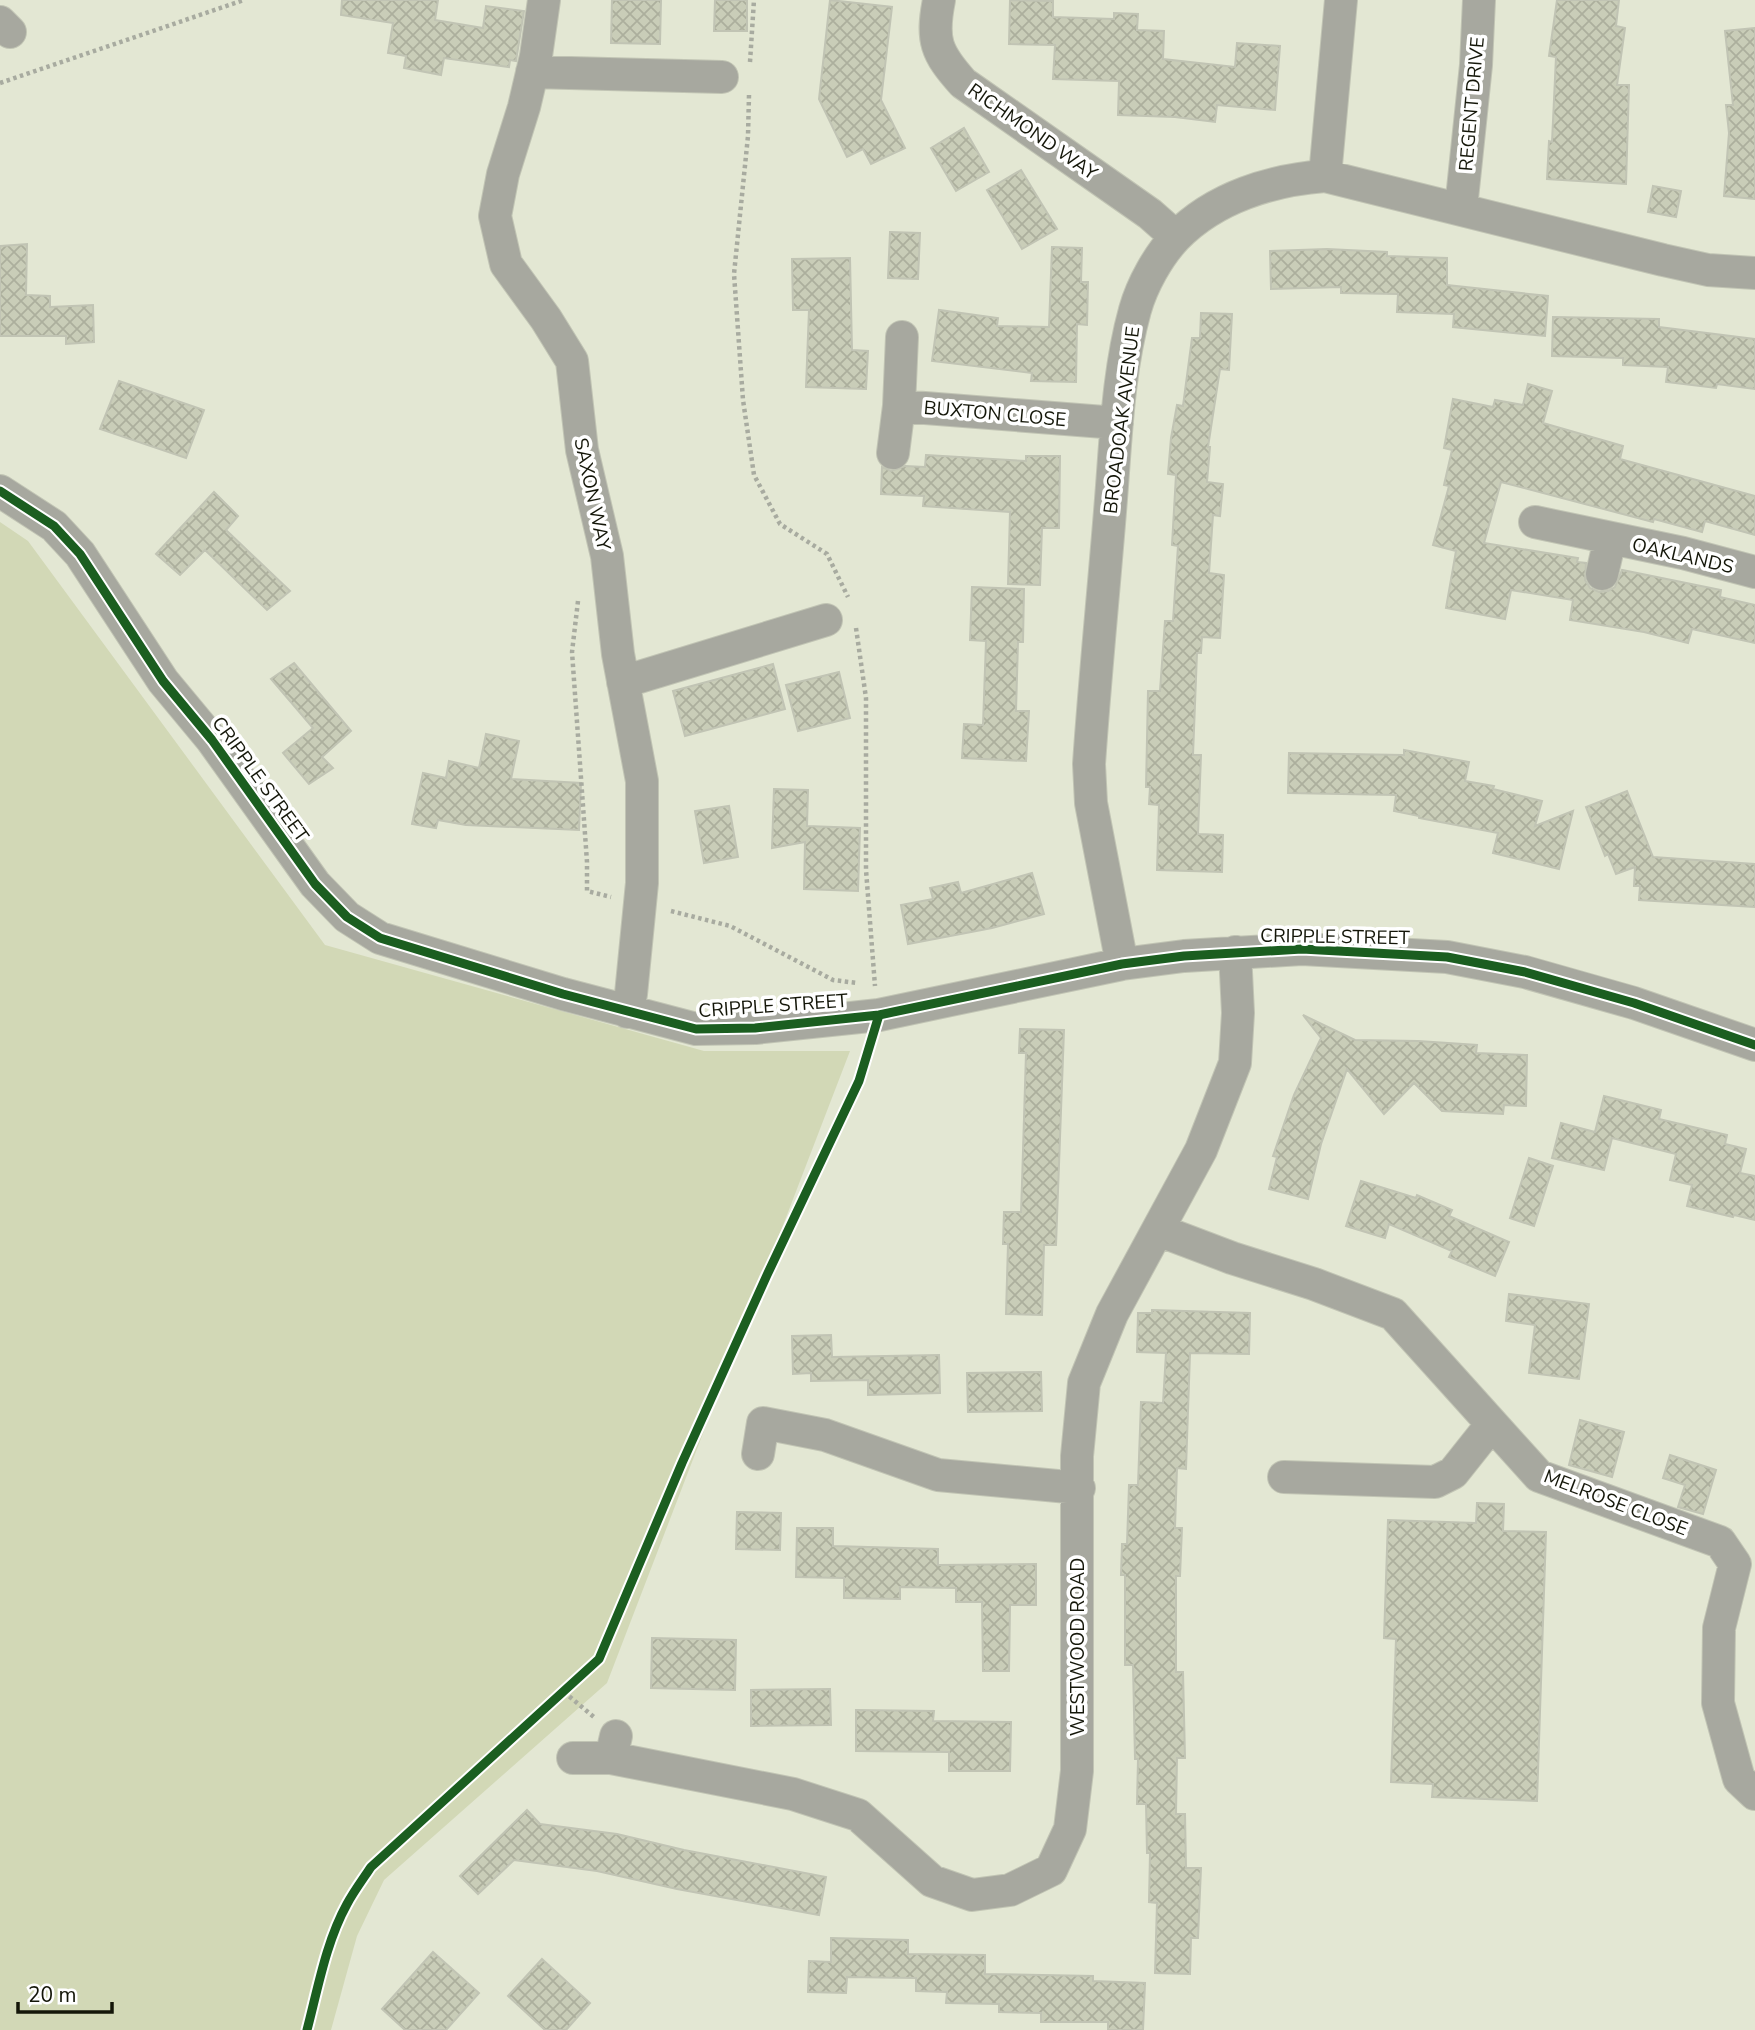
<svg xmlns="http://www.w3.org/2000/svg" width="1755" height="2030" viewBox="0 0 1755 2030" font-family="'Nunito Sans',sans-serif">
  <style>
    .green { fill: #d2d8b6 }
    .building { fill: url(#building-cross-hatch); stroke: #c1c4b4; stroke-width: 2 }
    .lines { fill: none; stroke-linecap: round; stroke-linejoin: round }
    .minor-casing { stroke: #c1c4b4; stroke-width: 34 }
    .path { stroke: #a8aba0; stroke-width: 4.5; stroke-dasharray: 3.5 3.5; stroke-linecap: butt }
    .minor { stroke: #a7a89f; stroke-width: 32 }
    .cycleway-casing { stroke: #fff; stroke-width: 13 }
    .cycleway { stroke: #1b5e20; stroke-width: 9 }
    .labels { text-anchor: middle; stroke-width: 7; stroke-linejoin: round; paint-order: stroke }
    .street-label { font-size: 19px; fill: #141609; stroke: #fff }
  </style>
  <defs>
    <pattern id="building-cross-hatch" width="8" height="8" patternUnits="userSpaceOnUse" patternTransform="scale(1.75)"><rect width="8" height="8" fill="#c9cdb8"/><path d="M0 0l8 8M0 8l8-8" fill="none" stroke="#acaf9d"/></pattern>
  </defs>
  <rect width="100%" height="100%" fill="#e3e7d3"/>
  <path class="green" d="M0,522L28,541L325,945L704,1051H850L607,1683L384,1880L357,1936L331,2030H0Z"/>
  <path class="building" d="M342,0H438L435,20L483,28L486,6L524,11L516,61L510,60L509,67L444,58L441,75L404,68L406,56L388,53L393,23L341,15Z
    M612,0H661L660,44L611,43Z
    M715,0H747V31H714Z
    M830,0L892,7L881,100L905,148L871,164L863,149L847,157L819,99Z
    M1010,0L1053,1V17L1114,19V13L1138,14L1137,30L1164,31L1163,59L1235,67L1237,43L1280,46L1275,110L1217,105L1215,122L1175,117L1118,115L1119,81L1053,79L1055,45L1009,44Z
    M1557,0H1619L1616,26L1625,28L1617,85H1629L1626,184L1547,179L1549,141L1552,142L1556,57L1549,56Z
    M1755,28V199L1724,196L1729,133L1726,105H1733L1725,31Z
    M964,128L989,172L956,191L931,148Z
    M1021,170L1057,229L1022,249L987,190Z
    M1653,186L1681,191L1676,217L1648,212Z
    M890,232L920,233L918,279L888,278Z
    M27,244L26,295L50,296V307L93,305L94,342L66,344V336H0V246Z
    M1052,247L1082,248L1081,282H1088L1087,325L1077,324L1076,382L1031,381L1032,373L932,361L939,310L998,318L997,326L1049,327Z
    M1327,249L1387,252V256L1447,258V285L1548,296L1545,336L1453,327L1454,314L1397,312L1398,294L1341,293V287L1271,289L1270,251Z
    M850,258L852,350L868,351L866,389L806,387L809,310H793L792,259Z
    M1201,313L1232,314L1229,370L1220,369L1208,447H1210L1207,482L1223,484L1220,516L1213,515L1209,573L1224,575L1220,638L1202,637L1201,653H1197L1193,755H1201L1198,834L1223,835L1222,872L1157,870L1159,805L1149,804L1150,787H1146L1148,691H1160L1165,621H1173L1178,546L1172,545L1176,475L1168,474L1171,438L1177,405L1183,406L1192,338H1200Z
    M1553,317L1659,319V327L1755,339V389L1717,384L1716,388L1666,382L1668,367L1623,365V358L1552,356Z
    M119,381L204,410L186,458L100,429Z
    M1528,384L1552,391L1543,423L1623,446L1620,459L1755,496V535L1705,521L1702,532L1654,519L1653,522L1501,482L1484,543L1578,558L1577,562L1586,563L1585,580L1590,588L1599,592L1608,591L1615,587L1622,570L1721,590L1720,597L1755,605V643L1692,629L1688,643L1644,632L1570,620L1573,600L1511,590L1505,619L1446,608L1456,551L1433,545L1449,486L1444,485L1452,450L1444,448L1453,399L1493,407L1495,400L1523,405Z
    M926,455L1026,461V456H1060L1059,528H1042L1040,585L1008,584L1010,512L923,506L924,496L881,494L882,467L891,471L905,466L925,467Z
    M214,492L238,516L226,530L290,591L267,610L205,550L180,575L156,554Z
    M972,587L1024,589L1023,642H1018L1016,711H1029L1026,761L962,758L964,724L983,725L986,641L970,640Z
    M294,663L351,731L322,757L333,768L309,784L283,753L313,728L271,679Z
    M773,664L785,709L685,736L673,691Z
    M839,672L850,718L798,731L786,685Z
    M486,734L519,741L511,779L581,783L579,830L466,825L438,820L436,828L412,824L423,773L446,778L449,761L479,768Z
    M1404,750L1469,762L1465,781L1494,786L1493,789L1542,801L1535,826L1573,811L1559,869L1493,853L1498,833L1419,818V816L1394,811L1396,795L1288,793L1289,753L1404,755Z
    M774,789L808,790L807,826L860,828L858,891L804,889L805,842L772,848Z
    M1627,791L1653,857L1755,864V907L1639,900L1640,886H1634L1635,867L1616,874L1608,854L1605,856L1586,807Z
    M729,806L738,857L704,863L695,811Z
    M1032,873L1044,914L992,928L908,944L901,905L933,899L930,888L958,882L961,893Z
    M1303,1015L1355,1040L1418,1041L1477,1045L1476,1053L1527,1055L1526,1106L1504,1105L1503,1114L1442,1111L1414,1083L1384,1114L1347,1069L1321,1144L1308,1199L1269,1189L1277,1157L1273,1156L1294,1095L1321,1038Z
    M1020,1029L1064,1030L1056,1245H1044L1042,1315L1006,1314L1008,1244H1003L1004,1212H1021L1022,1183L1026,1053H1019Z
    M1604,1096L1661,1110L1659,1119L1727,1135L1725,1144L1746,1149L1740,1173L1755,1176V1220L1734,1215L1733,1217L1687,1206L1692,1185L1670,1180L1676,1154L1612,1138L1604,1170L1552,1158L1561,1123L1595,1132Z
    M1529,1158L1553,1166L1534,1226L1510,1218Z
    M1361,1181L1416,1198L1417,1195L1452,1210L1449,1216L1509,1242L1495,1276L1449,1257L1452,1251L1389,1224L1385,1238L1346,1226Z
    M1509,1294L1589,1304L1579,1379L1529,1373L1535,1325L1506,1321Z
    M1152,1310L1250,1313L1249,1354L1190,1353L1186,1469L1177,1468L1175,1528H1182L1180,1576H1176V1672H1183L1185,1758H1177L1176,1814H1185L1186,1868H1201L1198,1938H1191L1190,1974L1155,1973L1157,1903L1149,1902L1150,1853H1147L1146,1804H1137L1138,1759H1135L1133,1665H1125V1575H1121L1122,1544H1127L1129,1485H1138L1141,1402L1163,1403L1166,1353L1137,1352L1138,1313H1152Z
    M831,1335L832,1357L939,1355L940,1393L868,1395V1380L811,1381V1373L793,1374L792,1336Z
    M1041,1372L1042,1411L968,1412L967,1373Z
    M1580,1420L1624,1432L1612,1477L1569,1465Z
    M1670,1455L1716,1470L1703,1514L1678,1507L1685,1485L1663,1478Z
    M1477,1503L1504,1504L1503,1531L1546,1532L1537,1801L1432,1797L1433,1784L1391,1782L1396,1639L1384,1638L1388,1520L1476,1523Z
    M737,1512L781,1513L780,1550L736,1549Z
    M797,1528H833V1546L938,1549V1565L1036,1564V1605H1010L1009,1671H983L982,1602H956V1588L900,1587V1599L844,1598V1578L796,1577Z
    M652,1638L736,1640L735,1690L651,1688Z
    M830,1689L831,1725L751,1726V1690Z
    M856,1710L934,1711L933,1721L1011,1722L1010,1771H949V1752L856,1751Z
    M527,1810L540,1824L617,1834L684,1850L826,1877L819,1915L677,1889L597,1871L514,1860L478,1894L460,1876Z
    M831,1938L908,1940V1954L985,1955V1974L1093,1976V1981L1145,1983L1143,2030H1108V2022H1041V2013L999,2012V2004L946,2003L947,1992L916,1991V1978L847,1977L846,1993L808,1992L809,1961L831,1962Z
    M433,1952L479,1993L446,2030H405L382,2009Z
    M542,1959L590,2003L566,2030H545L508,1996Z"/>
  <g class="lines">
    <g class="minor-casing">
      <path id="minor" d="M544,0L536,56L524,107L503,174L495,216L506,264L546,319L572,361L582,450L607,556L618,654L642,781V883L631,994L627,1012
        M939,0C931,40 936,53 963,83L1150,214L1176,237
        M0,22L10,32
        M532,72L722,77
        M1325,176L1341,0
        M1461,208L1476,65L1479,0
        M902,337L899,406L1117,423
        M893,453L899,406
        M0,491L54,526L80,554L163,681L212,740L315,884L347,917L380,938L563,994L696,1029L755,1028L879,1015L1122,964L1184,956L1302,949L1447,957L1525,972L1634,1003L1755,1045
        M1535,522L1683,553L1755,572
        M1602,574L1610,539
        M623,682L826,620
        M1122,964L1091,803L1089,764C1095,676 1104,588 1111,499C1116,437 1118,371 1135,310C1142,285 1158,256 1176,237C1215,197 1272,180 1325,176L1663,260L1708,270L1755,273
        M1158,1230L1232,1258L1314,1284L1393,1314L1539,1476L1720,1542L1735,1564L1719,1628L1718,1703L1739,1779L1755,1794
        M758,1454L763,1423L825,1435L938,1475L1079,1488
        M1284,1477L1435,1482L1453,1473L1492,1424
        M616,1736L611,1758L793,1794L858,1815L932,1881L972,1895L1010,1890L1051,1870L1070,1829L1077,1771V1456L1084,1383L1112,1314L1201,1150L1235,1063L1238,1013L1235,952
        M573,1758H611"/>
    </g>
    <path class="path" d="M750,62L754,0
      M0,83L244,0
      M749,95L748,136L734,274L743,400L754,475L780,524L827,554L848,597
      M578,601L572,652L587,862V891L611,897
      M856,628L866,698V870L875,986
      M671,911L730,926L833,980L857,983
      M564,1692L594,1717"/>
    <use href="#minor" class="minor"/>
    <g class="cycleway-casing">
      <path id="cycleway" d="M0,491L54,526L80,554L163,681L212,740L315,884L347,917L380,938L563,994L696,1029L755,1028L879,1015L1122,964L1184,956L1302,949L1447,957L1525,972L1634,1003L1755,1045
        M307,2030C318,1988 326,1942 347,1904C354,1891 363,1879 371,1867L599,1659L682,1463L767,1275L859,1081L879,1015"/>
    </g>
    <use href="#cycleway" class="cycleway"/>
  </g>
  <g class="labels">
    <g class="street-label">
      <text transform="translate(1471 104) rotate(-85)" y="7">REGENT DRIVE</text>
      <text transform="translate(1033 131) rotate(35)" y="7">RICHMOND WAY</text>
      <text transform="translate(995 413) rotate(5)" y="7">BUXTON CLOSE</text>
      <text transform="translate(1121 420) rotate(-83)" y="7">BROADOAK AVENUE</text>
      <text transform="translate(593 494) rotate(78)" y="7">SAXON WAY</text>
      <text transform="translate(1683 555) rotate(13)" y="7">OAKLANDS</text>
      <text transform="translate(261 779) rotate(54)" y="7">CRIPPLE STREET</text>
      <text transform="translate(1335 936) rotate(1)" y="7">CRIPPLE STREET</text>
      <text transform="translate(773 1005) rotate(-4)" y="7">CRIPPLE STREET</text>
      <text transform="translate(1616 1502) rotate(21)" y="7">MELROSE CLOSE</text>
      <text transform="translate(1077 1647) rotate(-90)" y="7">WESTWOOD ROAD</text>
    </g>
  </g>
  <path d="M18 2002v10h94v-10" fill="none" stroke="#141609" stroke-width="3.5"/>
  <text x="28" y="2002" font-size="21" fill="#141609" stroke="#ffffff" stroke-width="5" paint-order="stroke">20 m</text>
</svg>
